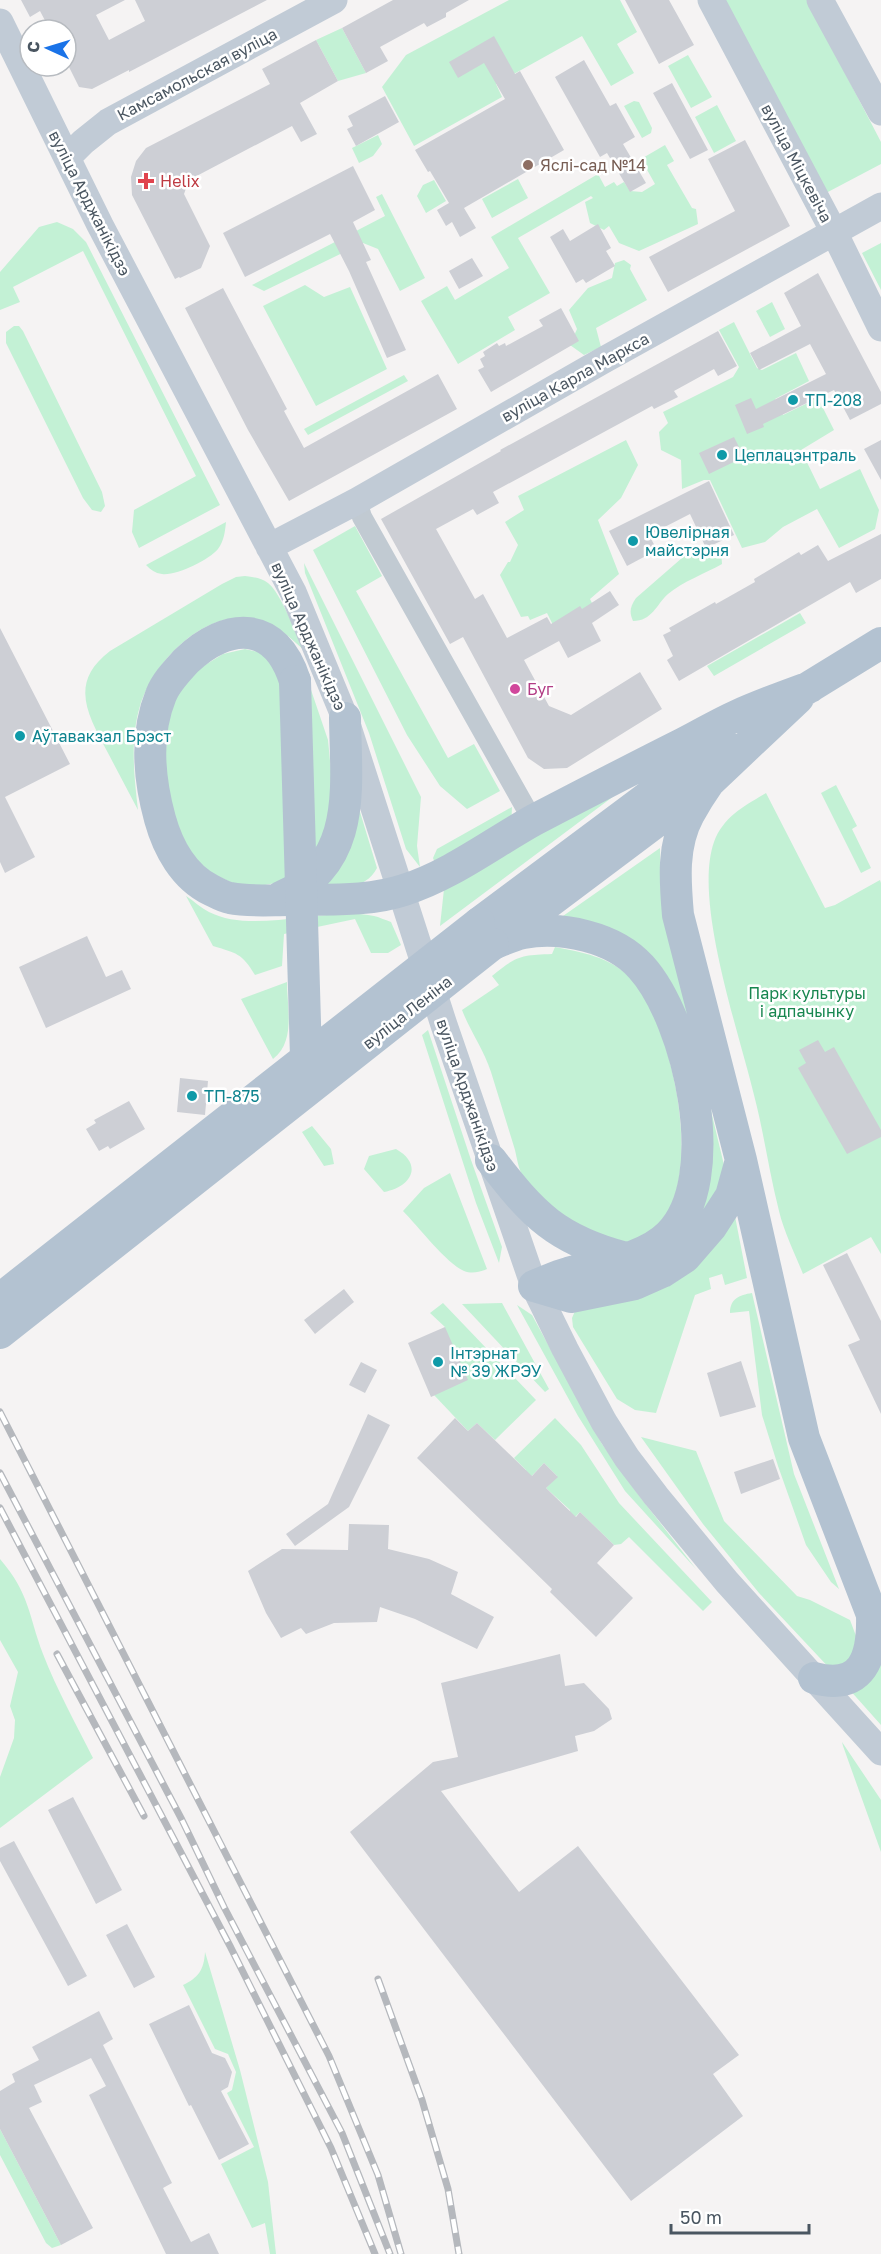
<svg xmlns="http://www.w3.org/2000/svg" width="881" height="2254" viewBox="0 0 881 2254" font-family="'Golos Text',sans-serif">
  <style>
    .green { fill: #c3f1d5 }
    .building { fill: #cdcfd5 }
    .lines { fill: none; stroke-linecap: round; stroke-linejoin: round }
    .street { stroke: #c1cad2; stroke-width: 20 }
    .secondary { stroke: #c1cbd6; stroke-width: 27 }
    .primary { stroke: #b3c2d1; stroke-width: 32 }
    .rail-casing { stroke: #b5b8bd; stroke-width: 7 }
    .rail { stroke: #fff; stroke-width: 4.5; stroke-dasharray: 14; stroke-linecap: butt }
    .primary-bridge { stroke: #b3c2d1; stroke-width: 32 }
    .education-dot { fill: #8d6e63; stroke: #fff; stroke-width: 2 }
    .health-dot { fill: #e0444e; stroke: #fff; stroke-width: 2 }
    .culture-dot { fill: #0f9aa8; stroke: #fff; stroke-width: 2 }
    .hotel-dot { fill: #d1479c; stroke: #fff; stroke-width: 2 }
    .labels { text-anchor: middle; stroke-width: 5; stroke-linejoin: round; paint-order: stroke }
    .street-label { font-size: 16px; fill: #4a5661; stroke: #fff }
    .education-label { font-size: 16px; fill: #785e54; stroke: #fff; text-anchor: start }
    .health-label { font-size: 16px; fill: #be3a42; stroke: #fff; text-anchor: start }
    .culture-label { font-size: 16px; fill: #0d838f; stroke: #fff; text-anchor: start }
    .hotel-label { font-size: 16px; fill: #b23c85; stroke: #fff; text-anchor: start }
    .park-label { font-size: 16px; fill: #17864f; stroke: #fff }
  </style>
  <rect width="100%" height="100%" fill="#f5f3f3"/>
  <path class="green" d="M509,0H620L637,32L617,44L634,73L611,86L582,36L496,84L502,97L414,146L382,87L406,55Z
    M725,0H807L881,142V164L826,193Z
    M342,28L366,73L338,81L316,40Z
    M688,55L712,97L691,108L668,66Z
    M634,101L639,102L652,128L651,133L642,138L624,106Z
    M717,105L736,141L714,153L695,117Z
    M378,135L382,144L373,156L359,163L352,148Z
    M665,145L674,161L667,165L692,208L696,209L698,224L639,251L619,243L609,226L604,230L590,223L585,202L593,198L591,196L518,238L550,293L508,317L515,330L458,364L421,301L447,286L455,300L509,268L491,237L598,174L605,187L614,182L617,186L624,182L630,191L642,192L655,184L641,159Z
    M518,179L528,198L492,218L482,199Z
    M434,180L446,201L426,213L417,196L423,185Z
    M382,194L425,278L400,291L378,249L363,243L264,291L252,285L385,216L376,197Z
    M57,222L73,229L86,242L220,505L139,548L132,532L134,510L196,476L83,251L13,287L20,302L0,310V272L39,227Z
    M881,243V290L862,253Z
    M624,260L631,265L630,269L647,300L596,328L601,347L584,355L570,345L577,329L569,310L588,288L612,278L615,263Z
    M305,285L324,297L350,287L387,369L316,406L263,306Z
    M772,302L785,329L770,337L756,311Z
    M734,322L757,368L762,370L796,353L809,381L775,399L783,415L818,398L834,430L801,450L820,489L860,469L879,510L875,529L839,548L817,509L783,527L765,542L742,548L710,480H704L682,489L681,460L661,450L659,432L668,423L663,412L733,377L739,367L719,330Z
    M14,326H19L23,331L102,492L105,506L101,512L92,510L83,498L6,343V332Z
    M404,375L408,381L308,435L304,429Z
    M626,440L638,465L621,498L598,520L619,574L590,599L598,615L559,637L547,613L530,620L528,616L521,617L500,575L508,562H510L518,545L505,522L524,510L518,496Z
    M226,522C225,532 224,541 218,549C209,560 176,576 162,574C155,573 151,570 146,565Z
    M355,526L382,576L356,591L448,758L474,744L500,791L467,809L440,786L407,735L313,550Z
    M721,550L722,564C706,573 682,582 668,594C656,605 652,621 633,621C629,612 630,607 636,598L690,551Z
    M304,563L421,797L417,846L420,867L406,849L369,733L305,573Z
    M245,576C253,577 261,578 268,583C281,593 296,634 304,650C290,638 278,625 259,620C207,606 155,659 140,706C130,739 134,776 138,810C128,791 118,772 108,753C88,715 68,683 110,651L222,584L236,577Z
    M800,613L806,623L714,676L707,666Z
    M245,649L258,652L309,684L328,740L334,802L323,845L280,882L260,886L237,885L200,868L171,817L164,775L168,726L173,702L184,684L197,670L223,654Z
    M642,775L440,926L444,889Z
    M836,785L857,826L852,829L871,868L861,873L821,793Z
    M766,793L825,908L835,905L880,880L881,883V1254L871,1237L803,1274C795,1254 784,1232 779,1211C769,1172 764,1133 754,1095C739,1032 693,901 714,842C723,817 744,806 766,793Z
    M357,802L377,868C365,891 338,888 315,890Z
    M512,807L511,827L437,868L433,858L437,849Z
    M660,848L661,892L665,919L724,1165L720,1189L687,1232C687,1191 687,1150 688,1109C688,1087 691,1050 688,1031C674,961 632,926 563,916Z
    M186,896C194,901 201,908 209,912C254,935 325,906 374,916C379,917 385,920 391,922L401,945L388,953H371L355,919L284,934L282,966L255,975C242,953 236,953 213,946Z
    M555,947C582,952 609,957 630,977C673,1020 713,1201 645,1235C636,1240 622,1246 611,1243C603,1241 594,1235 586,1231C576,1226 563,1222 554,1214C544,1205 532,1191 525,1180C519,1172 517,1159 515,1150C507,1124 499,1098 491,1072C484,1050 470,1031 462,1010L499,985L492,976C516,956 521,955 552,954Z
    M287,982C287,1008 296,1041 273,1059L241,999Z
    M428,1030L471,1160L502,1247L499,1263L476,1203L422,1035Z
    M312,1126L331,1149L334,1164L324,1166L302,1132Z
    M396,1149C424,1165 411,1187 384,1192L364,1169L369,1156Z
    M450,1173L487,1269C480,1272 472,1274 464,1271C447,1264 417,1225 403,1211L424,1188Z
    M733,1206L747,1278L725,1285L722,1274L709,1278L711,1289L695,1295L656,1413L635,1410L617,1399L573,1327L572,1318L575,1311Z
    M752,1293L794,1474L839,1589L831,1582L806,1545L778,1466L762,1415L749,1311L730,1313C730,1299 739,1295 752,1293Z
    M443,1303L536,1400L495,1440L477,1423L468,1431L434,1395L445,1327L430,1313Z
    M502,1303L549,1389L545,1392L462,1304Z
    M517,1305L532,1315L602,1444L640,1497L696,1569L625,1491L578,1416Z
    M555,1418L581,1445L619,1503L712,1602L703,1611L629,1537L621,1544L614,1545L580,1512L569,1523L570,1510L546,1488L557,1476L544,1463L527,1481L526,1470L514,1458Z
    M641,1437L696,1451L724,1521L797,1596L810,1600L850,1620L856,1636L852,1662L833,1672L759,1593L703,1524Z
    M0,1559C30,1594 28,1614 43,1654C57,1690 76,1724 93,1758L0,1828V1777L14,1738L15,1720L10,1706L18,1672L0,1640Z
    M876,1654L881,1665V1725L848,1688Z
    M842,1742L881,1800V1852L843,1746Z
    M205,1952L240,2070L268,2182L276,2254H270L265,2223L252,2228L221,2164L254,2147L227,2093L232,2090L236,2072L228,2054L215,2049L183,1985C198,1978 204,1970 205,1952Z
    M0,2129L61,2245L52,2248L46,2243L0,2155Z"/>
  <path class="building" d="M21,0H125L96,15L109,40L145,21L135,0H267L129,72V70L92,89L79,87L66,61V30H50L40,11L30,17Z
    M393,0H469L446,13V17L427,27L424,23L380,47L388,61L366,73L342,28Z
    M625,0H669L694,45L659,64Z
    M494,36L515,74L520,71L564,150L464,208L476,228L460,237L452,222L446,226L437,210L449,203L430,171L428,172L415,150L505,99L484,63L458,78L449,62Z
    M316,40L338,81L300,103L317,134L301,142L292,126L189,180L184,194L210,246L201,268L180,278L179,277L175,279L132,195L131,177L136,161L146,148L270,84L262,69Z
    M584,60L610,106L616,103L635,137L623,144L646,183L630,192L607,153L600,157L555,77Z
    M672,83L708,150L690,159L653,93Z
    M385,96L399,122L356,146L347,129L353,126L348,116Z
    M745,140L790,226L668,292L649,257L735,211L708,159Z
    M353,166L375,210L353,222L371,260L366,262L406,350L387,358L349,271L330,234L245,277L223,233Z
    M598,224L611,248L606,251L615,266L586,283L583,279L576,283L550,237L563,229L570,241Z
    M472,258L483,276L459,289L449,271Z
    M818,273L881,392V404L850,420L834,390L763,424L764,427L747,434L735,405L751,398L756,409L826,374L810,344L759,370L750,353L801,326L784,293Z
    M223,288L287,409L284,411L304,448L438,374L457,409L289,501L248,430L185,308Z
    M561,308L579,341L491,392L478,370L484,367L480,359L485,356L483,352L497,343L499,346L505,343L506,346L543,326L539,320Z
    M718,331L737,366L718,376L714,369L674,391L678,397L654,409L652,406L493,492L499,503L477,515L473,509L436,529L475,599L483,594L507,638L547,617L551,624L580,606L582,609L610,591L619,605L592,623L601,641L568,658L559,641L524,660L549,706L571,715L640,672L662,709L567,768L544,769L528,758L463,637L450,644L381,519L501,451L500,450Z
    M734,437L744,457L709,474L699,453Z
    M881,440V480L864,449Z
    M709,481L734,535L706,548L690,514L649,535L657,550L627,566L609,531Z
    M881,534V579L856,593L850,582L679,681L667,660L673,656L663,635L671,631L669,628L715,602L716,604L755,582L754,579L799,552L801,555L818,545L828,561Z
    M0,628L70,764L5,797L35,857L5,873L0,862Z
    M87,936L106,977L122,970L131,989L46,1028L19,967Z
    M818,1040L825,1052L834,1047L881,1130V1137L847,1154L798,1068L806,1063L799,1050Z
    M180,1078L208,1081L205,1115L177,1112Z
    M129,1101L145,1129L110,1149L108,1146L99,1151L86,1129L96,1123L94,1120Z
    M847,1253L881,1321V1414L848,1345L860,1340L823,1265Z
    M344,1289L354,1302L315,1334L304,1320Z
    M445,1327L468,1380L431,1397L408,1343Z
    M741,1361L756,1407L720,1417L707,1373Z
    M361,1362L377,1370L365,1393L349,1385Z
    M368,1414L390,1425L349,1507L295,1546L286,1534L328,1504Z
    M455,1418L468,1431L477,1423L532,1476L544,1463L558,1477L546,1488L576,1517L580,1512L614,1545L597,1563L633,1598L596,1637L550,1592L552,1589L417,1458Z
    M773,1459L780,1479L741,1494L734,1472Z
    M349,1524L389,1525L388,1549L429,1559L458,1572L451,1594L494,1617L477,1649L415,1619L380,1607L377,1622L334,1623L306,1634L301,1628L281,1638L266,1613L248,1571L282,1549L348,1550Z
    M560,1654L565,1686L584,1683L609,1709L612,1719L594,1731L575,1736L578,1751L441,1791L519,1892L578,1846L739,2055L713,2074L743,2116L631,2201L350,1832L433,1762L458,1757L441,1683Z
    M73,1797L122,1890L96,1904L48,1810Z
    M14,1841L87,1976L68,1986L0,1861V1848Z
    M127,1924L155,1977L134,1988L106,1935Z
    M189,2005L212,2053L225,2058L232,2072L228,2087L221,2091L249,2144L219,2160L191,2105L189,2106L149,2024Z
    M99,2011L113,2039L103,2045L172,2183L163,2188L191,2242L209,2233L219,2254H166L89,2095L106,2086L91,2058L34,2085L42,2102L29,2108L93,2228L61,2245L0,2129V2091L15,2082L12,2074L39,2060L32,2047Z"/>
  <g class="lines">
    <path class="street" d="M357,501L362,517L533,821"/>
    <path class="secondary" d="M711,0L834,232L881,328
      M820,0L881,112
      M0,22L100,225L293,592L345,718L444,1025L534,1286L565,1349L604,1422L627,1458L656,1496L727,1582L881,1752
      M67,158L83,142L108,122L334,0
      M269,547L357,501L602,361L881,206"/>
    <path class="primary" d="M295,681C276,620 228,621 186,661C177,671 166,682 161,695C145,734 149,779 160,819C168,848 184,877 211,890C217,893 224,897 230,898C249,902 270,900 289,900C326,899 368,902 404,890C451,875 491,844 534,820C584,794 634,768 684,743C702,734 718,724 736,716C760,705 785,696 810,687
      M793,697L881,643
      M709,782C702,792 695,803 689,814C672,845 675,881 678,915L741,1160L804,1438L881,1638
      M281,897C358,863 346,788 345,718
      M479,923L723,741
      M504,936L709,782L798,698
      M493,944C503,940 513,935 523,933C562,926 614,937 641,967C689,1020 725,1180 669,1235C644,1260 600,1264 568,1273C556,1276 545,1282 534,1286
      M491,1160C533,1215 557,1240 626,1258
      M534,1286L571,1297L635,1284L662,1272L685,1257L711,1227L731,1196L741,1160
      M814,1678C863,1691 873,1657 872,1616"/>
    <g class="rail-casing">
      <path id="rail" d="M0,1412L329,2056L378,2175L401,2254
        M0,1473L182,1820L224,1907L342,2133L390,2254
        M0,1508L230,1946L331,2148L375,2254
        M57,1654L144,1816
        M378,1979L422,2100L448,2189L459,2254"/>
    </g>
    <use href="#rail" class="rail"/>
    <path class="primary-bridge" d="M295,681L306,1057
      M0,1299L479,923
      M0,1333L493,944"/>
  </g>
  <circle class="education-dot" cx="528" cy="165" r="6"/>
  <path class="health-dot" d="M143 172h6v6h6v6h-6v6h-6v-6h-6v-6h6z"/>
  <g class="culture-dot">
    <circle cx="793" cy="400" r="6"/>
    <circle cx="722" cy="455" r="6"/>
    <circle cx="633" cy="541" r="6"/>
    <circle cx="20" cy="736" r="6"/>
    <circle cx="192" cy="1096" r="6"/>
    <circle cx="438" cy="1362" r="6"/>
  </g>
  <circle class="hotel-dot" cx="515" cy="689" r="6"/>
  <g class="labels">
    <g class="street-label">
      <text transform="translate(197 74) rotate(-28)" y="6">Камсамольская вуліца</text>
      <text transform="translate(797 163) rotate(62)" y="6">вуліца Міцкевіча</text>
      <text transform="translate(90 203) rotate(63)" y="6">вуліца Арджанікідзэ</text>
      <text transform="translate(575 377) rotate(-29)" y="6">вуліца Карла Маркса</text>
      <text transform="translate(309 636) rotate(66)" y="6">вуліца Арджанікідзэ</text>
      <text transform="translate(407 1012) rotate(-38)" y="6">вуліца Леніна</text>
      <text transform="translate(468 1095) rotate(71)" y="6">вуліца Арджанікідзэ</text>
    </g>
    <g class="education-label">
      <text x="540" y="171">Яслі-сад №14</text>
    </g>
    <g class="health-label">
      <text x="160" y="187">Helix</text>
    </g>
    <g class="culture-label">
      <text x="805" y="406">ТП-208</text>
      <text x="734" y="461">Цеплацэнтраль</text>
      <text x="645" y="538">Ювелірная<tspan x="645" dy="18">майстэрня</tspan></text>
      <text x="32" y="742">Аўтавакзал Брэст</text>
      <text x="204" y="1102">ТП-875</text>
      <text x="450" y="1359">Інтэрнат<tspan x="450" dy="18">№ 39 ЖРЭУ</tspan></text>
    </g>
    <g class="hotel-label">
      <text x="527" y="695">Буг</text>
    </g>
    <g class="park-label">
      <text x="807" y="999">Парк культуры<tspan x="807" dy="18">і адпачынку</tspan></text>
    </g>
  </g>
  <g transform="translate(48 48) rotate(274)"><circle r="28" fill="#ffffff" stroke="#b7bbc0" stroke-width="1.5"/>
  <path d="M0-4.5L10 22L0 15L-10 22Z" fill="#1a73e8"/>
  <text y="-9" font-size="16" font-weight="bold" text-anchor="middle" fill="#4a5661">С</text>
  </g>
  <path d="M671 2224v9h138v-9" fill="none" stroke="#4a5661" stroke-width="3"/>
  <text x="680" y="2224" font-size="18" fill="#4a5661" stroke="#ffffff" stroke-width="4.5" paint-order="stroke">50 m</text>
</svg>
